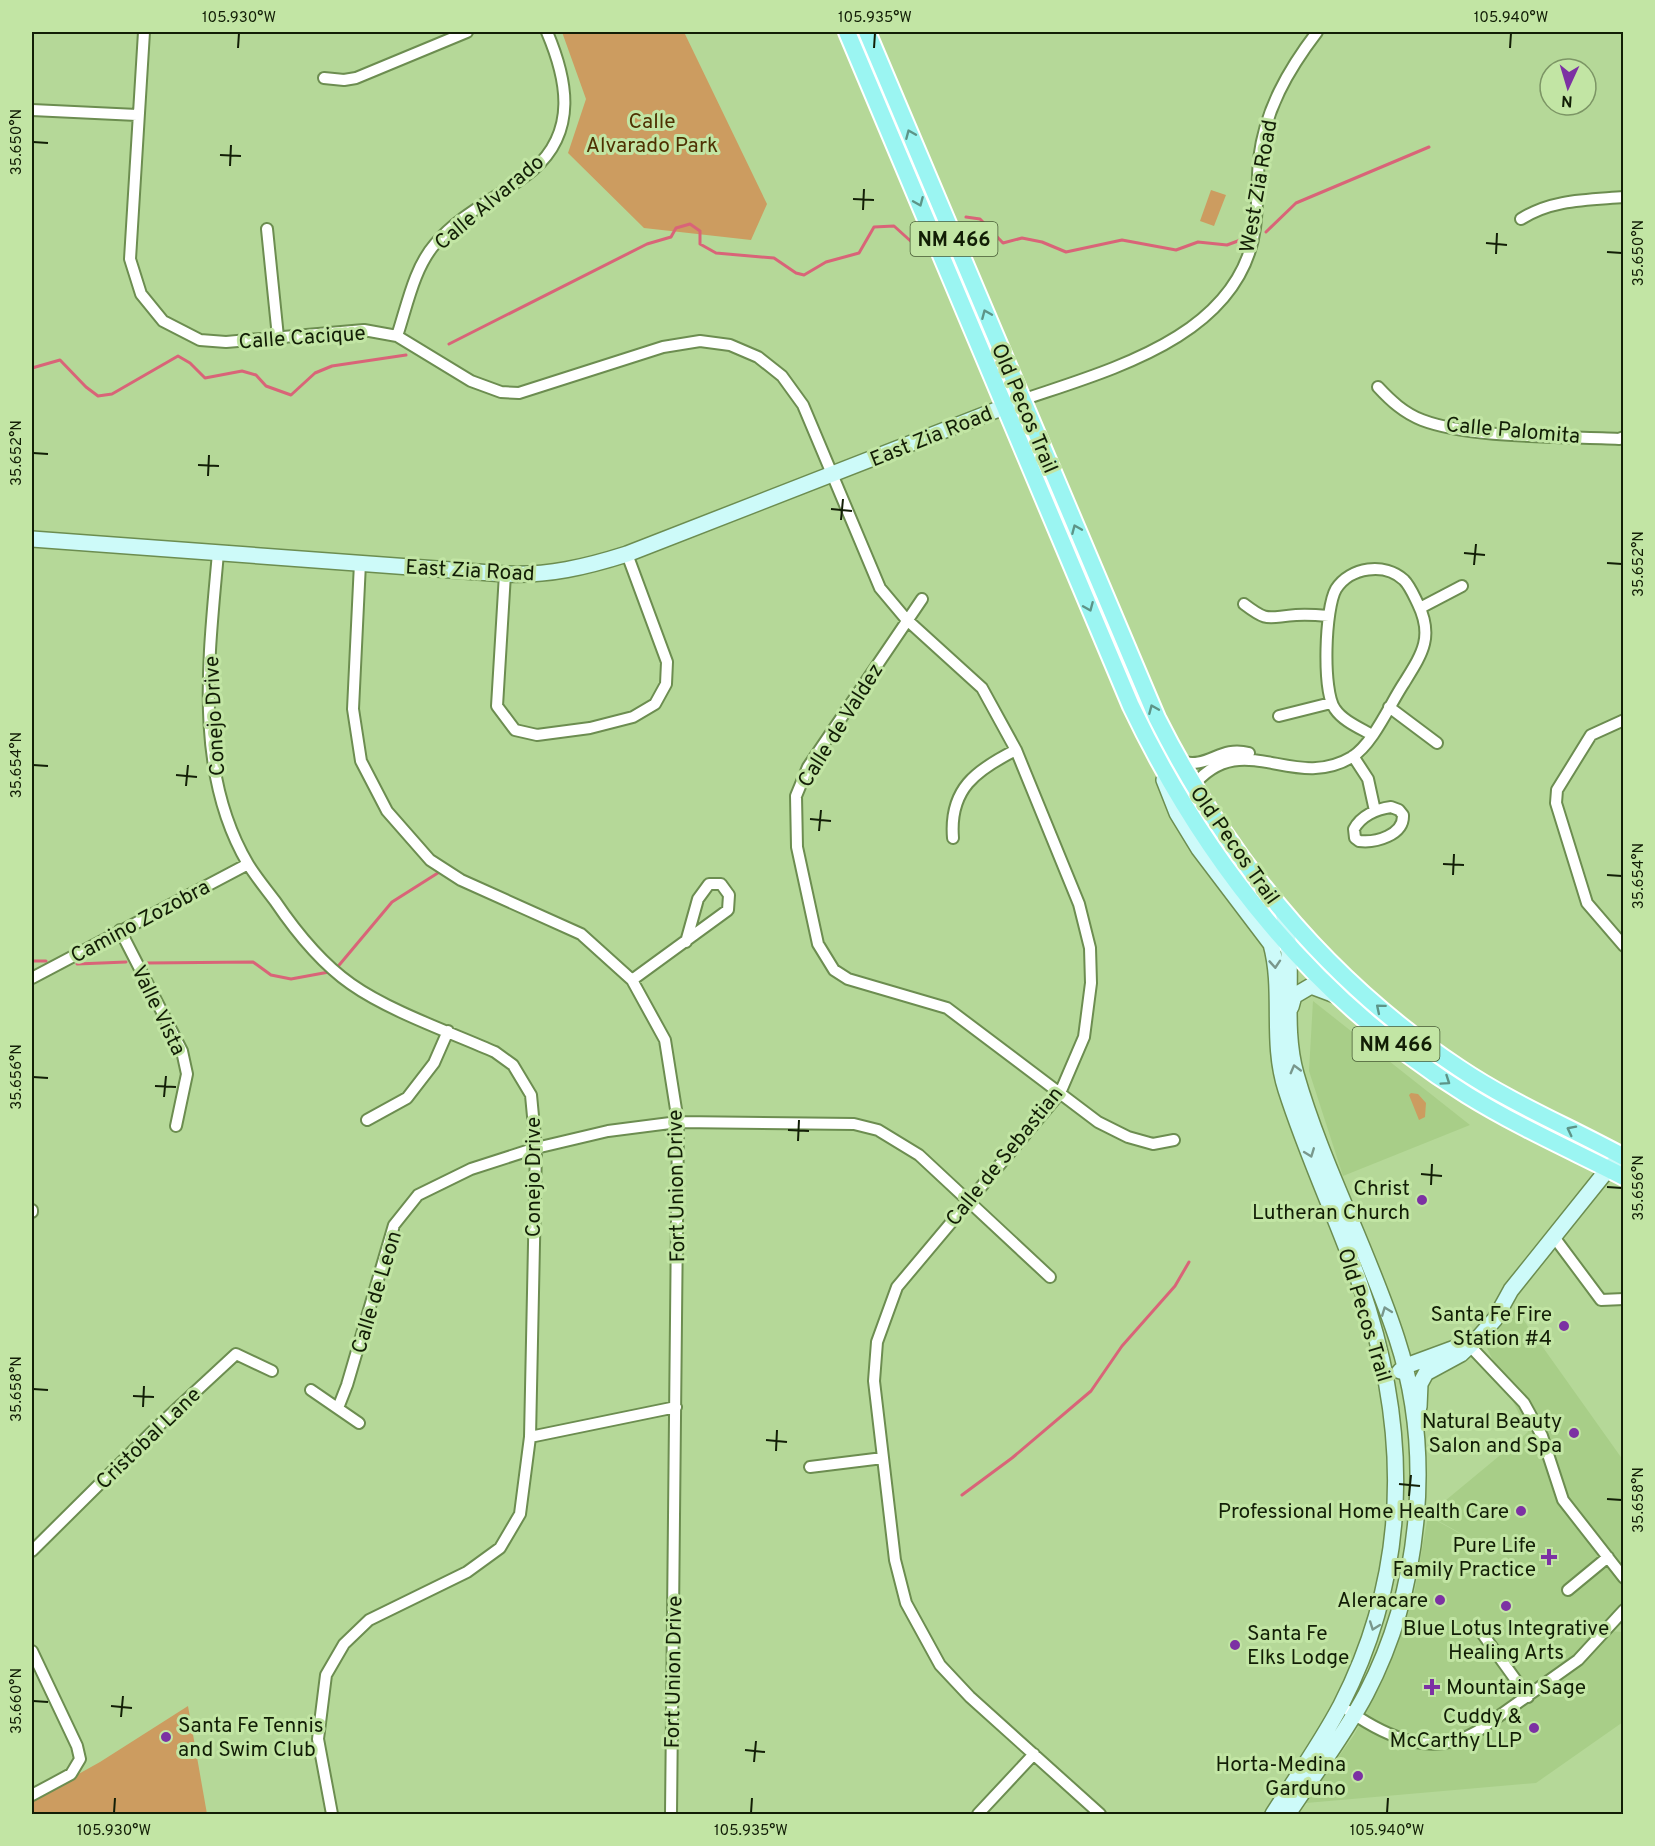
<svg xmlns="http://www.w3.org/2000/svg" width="1655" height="1846" viewBox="0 0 1655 1846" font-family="Overpass,sans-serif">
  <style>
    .built { fill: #a8ce88 }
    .green { fill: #cc9c60 }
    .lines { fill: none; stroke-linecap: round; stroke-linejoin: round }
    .stream { stroke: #d96478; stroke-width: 3 }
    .street-casing { stroke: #6c8d50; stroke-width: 14 }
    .secondary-casing { stroke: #6c8d50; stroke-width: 18 }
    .primary-casing { stroke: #fff; stroke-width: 20 }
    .street { stroke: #fff; stroke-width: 10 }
    .secondary { stroke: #cdfaf9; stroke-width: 15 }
    .primary { stroke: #9bf5f2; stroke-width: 16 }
    .oneway { stroke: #5d9488 }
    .oneway2 { stroke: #79978c }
    .ticks { fill: none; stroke: #121e06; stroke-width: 2 }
    .poi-dot { fill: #7c31a3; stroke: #c2e5a4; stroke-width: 2 }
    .labels { text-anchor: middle; stroke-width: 6; stroke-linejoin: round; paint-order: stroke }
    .shield { fill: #c2e5a4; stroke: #475a35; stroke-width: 1.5 }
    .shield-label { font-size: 20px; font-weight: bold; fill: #121e06 }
    .park-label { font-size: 21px; fill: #4e3002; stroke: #c2e5a4 }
    .street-label { font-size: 21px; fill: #121e06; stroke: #c2e5a4 }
    .poi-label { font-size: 21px; fill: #121e06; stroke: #c2e5a4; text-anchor: end }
    .neatline { fill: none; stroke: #121e06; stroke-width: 2 }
    .ticks-label { font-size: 15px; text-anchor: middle; fill: #121e06 }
  </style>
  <rect width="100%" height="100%" fill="#b5d898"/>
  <path class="built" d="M1313,1001L1470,1125L1343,1176L1309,1071Z
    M1515,1308L1623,1460V1620L1594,1629L1590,1626L1594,1630L1623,1632V1722L1536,1783L1306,1803L1354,1735L1387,1671L1413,1600L1428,1516L1544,1580L1428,1515L1528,1432L1486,1346Z"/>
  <path class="green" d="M562,32H684L767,204L751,240L644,228L568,153L586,99Z
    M1211,190L1226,195L1214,226L1200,221Z
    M1411,1093L1418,1094L1426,1103L1425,1117L1419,1120L1409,1095Z
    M188,1706L207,1814H33L32,1800L100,1762Z"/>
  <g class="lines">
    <path class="stream" d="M966,217L980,219L1003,243L1022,238L1042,242L1066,252L1122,240L1176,250L1198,242L1227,245L1246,238
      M1266,232L1296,203L1429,147
      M449,344L647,244L671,237L676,228L690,224L700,231V244L716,253L774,258L796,273L804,275L826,262L859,253L874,227L894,226L915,245
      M32,368L60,360L86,387L98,396L112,394L178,356L190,363L205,378L242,371L256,375L266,386L291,395L315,373L332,366L406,355
      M32,961H46
      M147,963L253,962L271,975L291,979L329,972
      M77,964L126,962
      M335,970L392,902L441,871
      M962,1495L1012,1458L1091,1391L1122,1346L1175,1286L1189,1262"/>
    <g class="street-casing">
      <path id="street" d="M144,32L130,259L141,294L163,321L200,340L226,342L364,330L397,336L471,381L501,392L519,393L663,347L700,341L730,345L758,357L782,376L803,405L880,588L906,619L982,688L1016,750L1079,904L1090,948L1091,983L1084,1037L1060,1093L897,1287L877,1342L874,1381L895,1560L906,1603L940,1665L970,1697L1100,1814
        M324,78L344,80L356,78L467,32
        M32,110L137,115
        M1521,219C1552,199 1588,200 1624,197
        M267,229L278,337
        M397,336C407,306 414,268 435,244C462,212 502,196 533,170C578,131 567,79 547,32
        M1378,387C1391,401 1404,413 1422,420C1472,439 1563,436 1619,439L1624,437
        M1022,400C1109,370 1240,337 1255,228C1258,205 1257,182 1259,159C1265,110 1288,70 1317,32
        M218,553C209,656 193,771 248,864C256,877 266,889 275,901C296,932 321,963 351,984C389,1011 452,1033 495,1052L513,1065L531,1095L536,1148L530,1437L520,1514L500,1548L467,1572L369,1620L344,1644L326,1675L318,1739L332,1814
        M360,563L353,709L361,761L387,811L430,860L461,880L581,934L632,980L665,1040L678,1122L671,1814
        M505,574L497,706L515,730L537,735L590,728L633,717L655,704L666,684L667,662L627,554
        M922,599L808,767L796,796L797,847L818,944L834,970L848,979L947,1008L1098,1122L1128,1137L1153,1144L1174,1140
        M1244,604C1269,623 1267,617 1296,615C1307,614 1318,615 1329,616
        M1420,608L1462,586
        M1389,707L1437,743
        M1279,716L1331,703
        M1624,720L1591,735L1557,790L1556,803L1587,903L1624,946
        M1353,756L1368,779L1375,811
        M1179,761C1210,770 1218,745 1249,753
        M1192,787C1242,725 1292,793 1352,757C1373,744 1390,704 1404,683C1422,654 1434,637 1418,604C1414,596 1410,586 1404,580C1385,562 1350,567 1336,589C1325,608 1322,691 1335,709C1343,721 1360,728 1372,735
        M1391,807L1399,810L1403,815C1404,835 1376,843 1359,841L1355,838L1354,829C1361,816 1376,809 1391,807Z
        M953,838C949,789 976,770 1016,750
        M120,930L182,1051L187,1074L176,1126
        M32,978L248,864
        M632,980L728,910L729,895L721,884H709L698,899L686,942
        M367,1120L407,1098L434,1063L448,1031
        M32,1210V1212
        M1554,1237L1601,1300L1624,1299
        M1469,1345L1524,1403L1542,1436L1563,1500L1624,1578
        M311,1390L359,1423
        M338,1408L347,1385L394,1225L418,1195L471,1169L536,1148L608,1131L678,1122L854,1124L878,1130L919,1155L1050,1277
        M530,1437L676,1407
        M810,1467L883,1458
        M32,1551L155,1429L236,1354L272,1371
        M1568,1590L1608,1557
        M1477,1626L1528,1697
        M32,1651L77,1746L80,1759L71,1774L32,1795
        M1349,1711C1388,1738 1433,1758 1478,1731L1578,1660L1624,1610
        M978,1814L1034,1754"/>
    </g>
    <g class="secondary-casing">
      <path id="secondary" d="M32,539L505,574C548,576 586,567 627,554L1022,400
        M1164,780L1177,813L1199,849L1271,944C1284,991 1270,1041 1286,1090C1307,1156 1337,1219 1360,1284C1410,1427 1411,1568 1341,1705C1321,1743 1296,1778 1273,1814
        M1283,912C1297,965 1281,1021 1296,1074C1322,1165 1368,1249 1397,1339C1434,1452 1421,1589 1366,1694C1345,1734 1313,1776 1288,1814
        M1291,1007L1294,996L1311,986L1335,995
        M1400,1371L1406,1366L1463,1345
        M1419,1407L1420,1384L1426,1373L1461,1354L1480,1336L1495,1319L1511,1290L1608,1169L1616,1162"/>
    </g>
    <g class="primary-casing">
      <path id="primary" d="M847,32L1131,706C1206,864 1317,1002 1467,1095C1517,1126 1571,1150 1624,1177
        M867,32L1157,718C1228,859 1327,981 1459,1068C1511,1103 1569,1127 1624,1157"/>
    </g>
    <use href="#street" class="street"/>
    <use href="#secondary" class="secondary"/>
    <use href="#primary" class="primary"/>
  </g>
  <defs><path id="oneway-chevron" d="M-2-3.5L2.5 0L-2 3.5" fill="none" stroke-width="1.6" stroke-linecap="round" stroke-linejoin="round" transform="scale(1.5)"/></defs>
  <g class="oneway">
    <use href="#oneway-chevron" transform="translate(910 134) rotate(-113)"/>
    <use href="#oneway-chevron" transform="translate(919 202) rotate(67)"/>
    <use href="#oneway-chevron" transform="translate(986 314) rotate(-113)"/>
    <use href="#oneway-chevron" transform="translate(1076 529) rotate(-113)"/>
    <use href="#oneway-chevron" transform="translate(1089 607) rotate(67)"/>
    <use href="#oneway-chevron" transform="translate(1153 709) rotate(-113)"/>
    <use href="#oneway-chevron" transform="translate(1380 1008) rotate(-140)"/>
    <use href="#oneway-chevron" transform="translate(1446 1081) rotate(34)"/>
    <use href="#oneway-chevron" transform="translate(1571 1130) rotate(-153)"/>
  </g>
  <g class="oneway2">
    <use href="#oneway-chevron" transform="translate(1275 964) rotate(86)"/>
    <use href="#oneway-chevron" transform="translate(1295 1069) rotate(-105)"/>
    <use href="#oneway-chevron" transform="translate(1310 1153) rotate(69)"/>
    <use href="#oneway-chevron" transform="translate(1386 1311) rotate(-111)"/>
    <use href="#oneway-chevron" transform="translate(1374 1626) rotate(110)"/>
  </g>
  <path class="ticks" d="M238,48L239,33M874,48L875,33M1510,48L1511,33M33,142L48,143M220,155L241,156M230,166L231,145M853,199L874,200M863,210L864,189M1486,243L1507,245M1607,252L1622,253M1496,254L1497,233M33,453L48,454M198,465L219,466M208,476L209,455M831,509L852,511M841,520L843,499M1464,553L1485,555M1607,563L1622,564M1474,565L1476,544M33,765L48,766M176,775L197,777M186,786L188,765M810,819L831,821M819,831L821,810M1443,864L1464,865M1453,875L1454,854M1607,875L1622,876M33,1077L48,1078M155,1086L176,1087M164,1097L166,1076M788,1130L809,1131M798,1141L799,1120M1421,1174L1442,1176M1431,1185L1432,1164M1607,1187L1622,1188M33,1389L48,1390M133,1396L154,1397M143,1407L144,1386M766,1440L787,1442M776,1451L777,1430M1399,1484L1420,1486M1409,1496L1411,1475M1607,1499L1622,1500M33,1701L48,1702M111,1706L132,1708M121,1717L123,1696M745,1750L765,1752M754,1762L756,1741M114,1813L115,1798M751,1813L752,1798M1387,1813L1388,1798"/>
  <g class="poi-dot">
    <circle cx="1422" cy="1200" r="6"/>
    <circle cx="1564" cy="1326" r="6"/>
    <circle cx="1574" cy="1433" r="6"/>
    <circle cx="1521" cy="1511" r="6"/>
    <path d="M1546 1548h6v6h6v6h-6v6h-6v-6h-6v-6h6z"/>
    <circle cx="1440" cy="1600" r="6"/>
    <circle cx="1506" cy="1606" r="6"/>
    <circle cx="1235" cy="1645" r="6"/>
    <path d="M1429 1678h6v6h6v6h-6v6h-6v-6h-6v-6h6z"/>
    <circle cx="1534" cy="1728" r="6"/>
    <circle cx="166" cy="1737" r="6"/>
    <circle cx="1358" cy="1776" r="6"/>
  </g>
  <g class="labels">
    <g class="shield">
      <rect x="910.5" y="222" width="87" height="34" rx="4.5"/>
      <rect x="1352.5" y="1027" width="87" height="34" rx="4.5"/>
    </g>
    <g class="shield-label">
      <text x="954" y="246">NM 466</text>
      <text x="1396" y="1051">NM 466</text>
    </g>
    <g class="park-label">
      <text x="652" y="128">Calle<tspan x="652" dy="24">Alvarado Park</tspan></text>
    </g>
    <g class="street-label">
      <text transform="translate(1258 186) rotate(-80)" y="7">West Zia Road</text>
      <text transform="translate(489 202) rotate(-40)" y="7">Calle Alvarado</text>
      <text transform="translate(302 337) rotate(-4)" y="7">Calle Cacique</text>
      <text transform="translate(1025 408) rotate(67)" y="7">Old Pecos Trail</text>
      <text transform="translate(1513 430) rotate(5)" y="7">Calle Palomita</text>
      <text transform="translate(931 436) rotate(-22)" y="7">East Zia Road</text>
      <text transform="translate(470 570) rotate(3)" y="7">East Zia Road</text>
      <text transform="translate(214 716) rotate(-93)" y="7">Conejo Drive</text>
      <text transform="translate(840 725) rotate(-58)" y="7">Calle de Valdez</text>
      <text transform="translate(1235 845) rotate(55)" y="7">Old Pecos Trail</text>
      <text transform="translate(140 921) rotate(-28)" y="7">Camino Zozobra</text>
      <text transform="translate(159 1010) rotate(64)" y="7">Valle Vista</text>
      <text transform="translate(1004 1156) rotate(-51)" y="7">Calle de Sebastian</text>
      <text transform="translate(533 1177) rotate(-90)" y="7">Conejo Drive</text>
      <text transform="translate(676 1186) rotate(-91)" y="7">Fort Union Drive</text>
      <text transform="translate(376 1292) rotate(-73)" y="7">Calle de Leon</text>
      <text transform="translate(1365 1315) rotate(73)" y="7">Old Pecos Trail</text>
      <text transform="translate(148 1438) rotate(-44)" y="7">Cristobal Lane</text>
      <text transform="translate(673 1672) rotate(-89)" y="7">Fort Union Drive</text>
    </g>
    <g class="poi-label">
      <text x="1410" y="1195">Christ<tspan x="1410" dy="24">Lutheran Church</tspan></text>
      <text x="1552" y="1321">Santa Fe Fire<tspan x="1552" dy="24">Station #4</tspan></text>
      <text x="1562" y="1428">Natural Beauty<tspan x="1562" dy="24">Salon and Spa</tspan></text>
      <text x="1509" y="1518">Professional Home Health Care</text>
      <text x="1536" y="1552">Pure Life<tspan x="1536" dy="24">Family Practice</tspan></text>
      <text x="1428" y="1607">Aleracare</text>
      <text x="1506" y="1635" text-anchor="middle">Blue Lotus Integrative<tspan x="1506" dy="24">Healing Arts</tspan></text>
      <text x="1247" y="1640" text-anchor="start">Santa Fe<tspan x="1247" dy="24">Elks Lodge</tspan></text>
      <text x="1446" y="1694" text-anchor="start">Mountain Sage</text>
      <text x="1522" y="1723">Cuddy &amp;<tspan x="1522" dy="24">McCarthy LLP</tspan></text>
      <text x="178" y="1732" text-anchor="start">Santa Fe Tennis<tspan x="178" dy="24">and Swim Club</tspan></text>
      <text x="1346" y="1771">Horta-Medina<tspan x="1346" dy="24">Garduno</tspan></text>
    </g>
  </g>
  <rect width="1655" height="1846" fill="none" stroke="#c2e5a4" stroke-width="66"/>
  <g transform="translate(1568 87) rotate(184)"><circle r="28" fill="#c2e5a4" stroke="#7c9565" stroke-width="1.5"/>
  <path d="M0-4.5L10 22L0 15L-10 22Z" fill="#7c31a3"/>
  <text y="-9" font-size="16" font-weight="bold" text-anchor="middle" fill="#121e06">N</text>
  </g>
  <rect x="33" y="33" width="1589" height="1780" class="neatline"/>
  <g class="ticks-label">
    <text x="239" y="22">105.930°W</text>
    <text x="875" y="22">105.935°W</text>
    <text x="1511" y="22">105.940°W</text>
    <text transform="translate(16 142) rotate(-90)" y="5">35.650°N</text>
    <text transform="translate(1638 253) rotate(-90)" y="5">35.650°N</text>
    <text transform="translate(16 453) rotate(-90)" y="5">35.652°N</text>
    <text transform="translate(1638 564) rotate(-90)" y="5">35.652°N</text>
    <text transform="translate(16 765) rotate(-90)" y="5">35.654°N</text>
    <text transform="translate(1638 876) rotate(-90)" y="5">35.654°N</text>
    <text transform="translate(16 1077) rotate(-90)" y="5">35.656°N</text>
    <text transform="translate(1638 1188) rotate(-90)" y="5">35.656°N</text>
    <text transform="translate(16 1389) rotate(-90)" y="5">35.658°N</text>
    <text transform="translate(1638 1500) rotate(-90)" y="5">35.658°N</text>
    <text transform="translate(16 1701) rotate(-90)" y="5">35.660°N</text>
    <text x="114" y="1835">105.930°W</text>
    <text x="751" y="1835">105.935°W</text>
    <text x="1387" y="1835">105.940°W</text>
  </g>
</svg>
